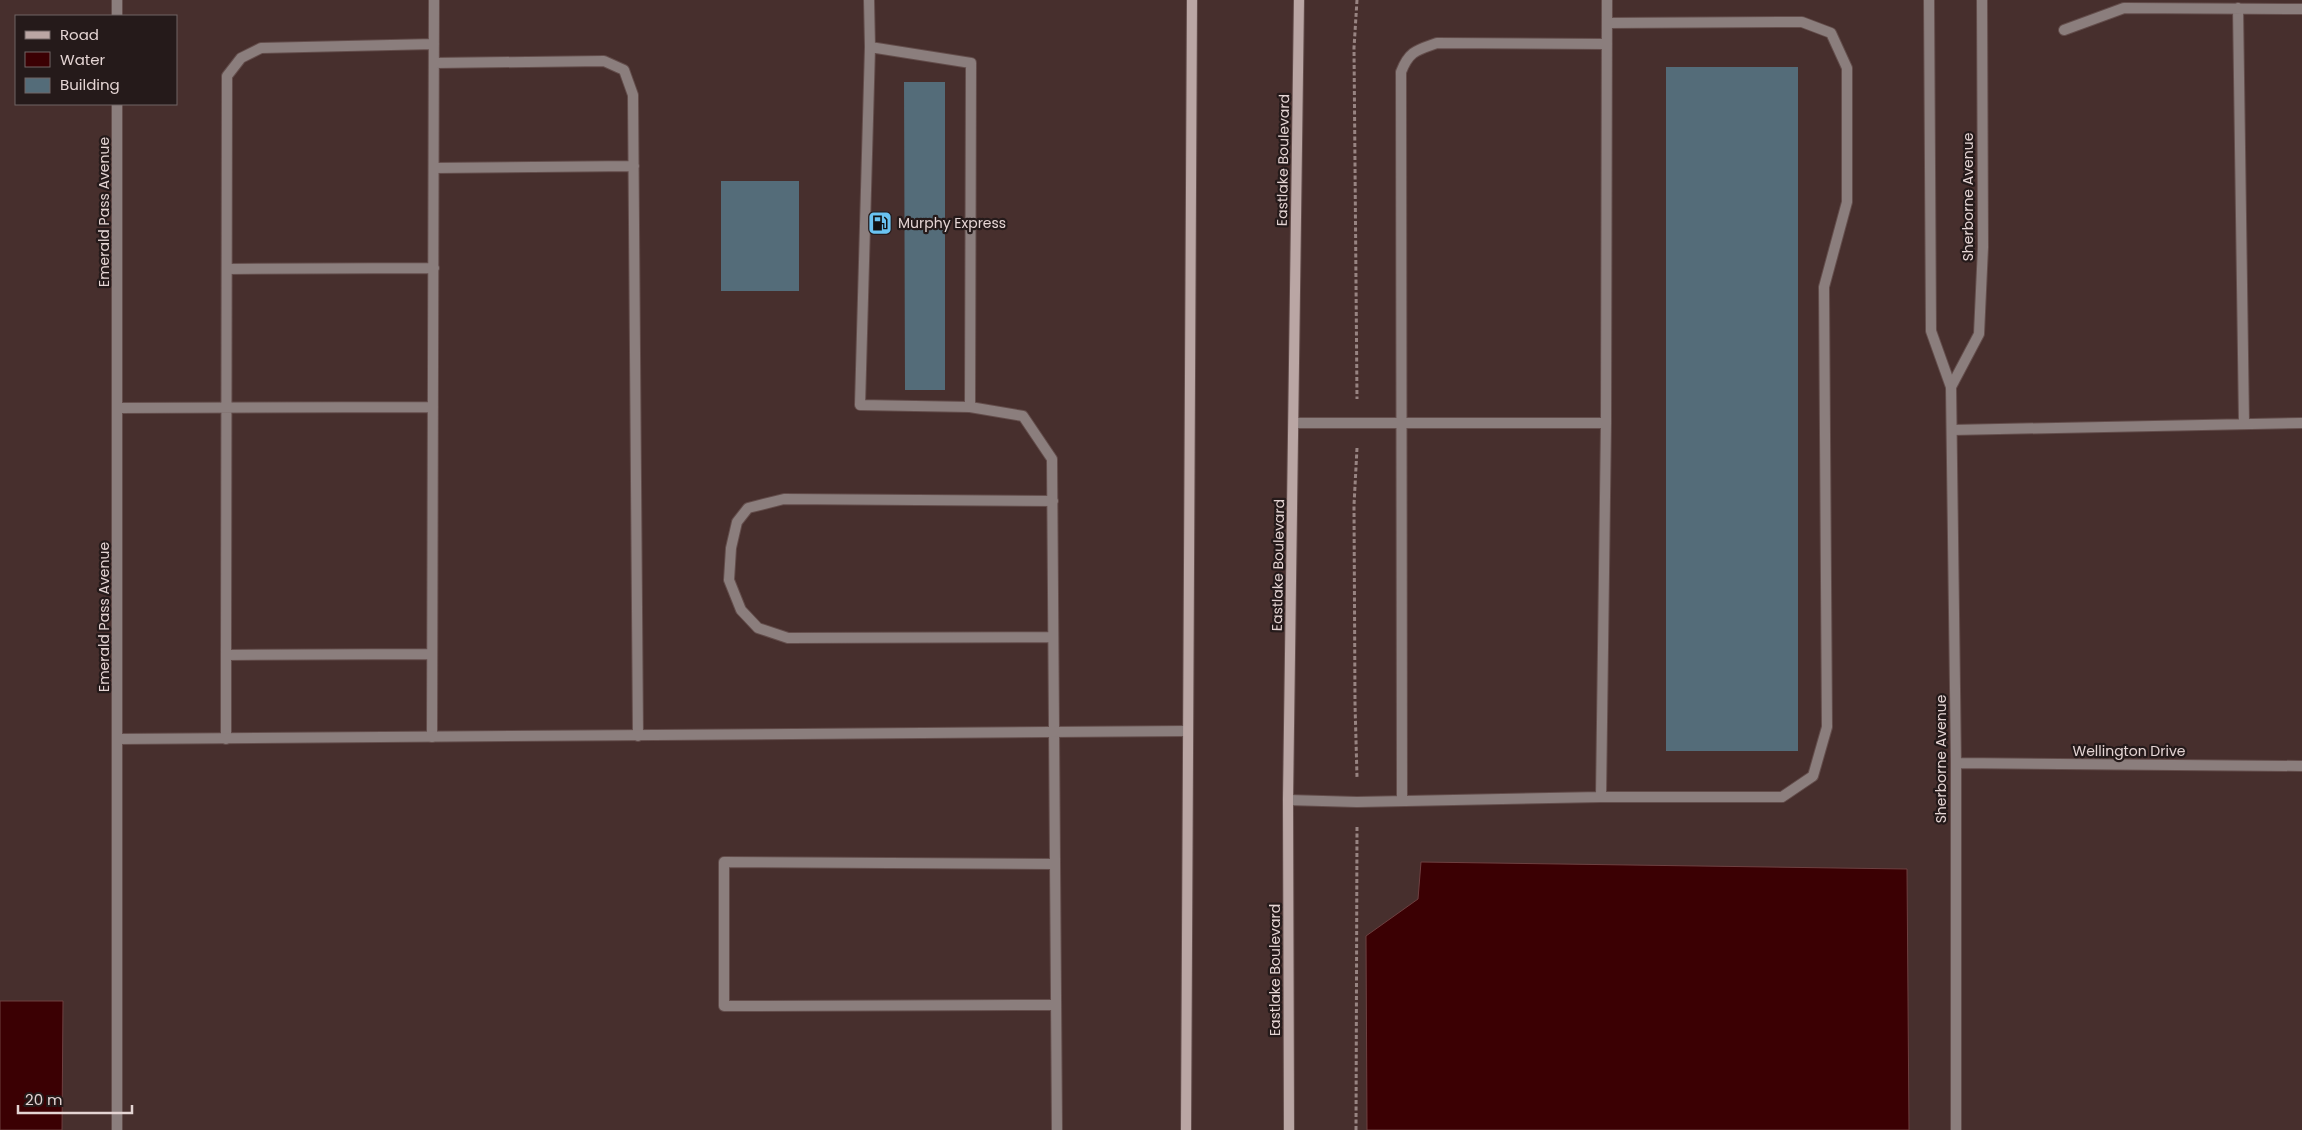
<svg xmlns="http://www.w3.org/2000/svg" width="2302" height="1130" viewBox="0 0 2302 1130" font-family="Poppins,sans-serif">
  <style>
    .water { fill: #3b0003; stroke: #6e4041 }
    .building { fill: #546c79 }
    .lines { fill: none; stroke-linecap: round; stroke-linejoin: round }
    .service-casing { stroke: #634d4b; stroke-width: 12 }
    .minor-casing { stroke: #634d4b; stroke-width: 12 }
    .tertiary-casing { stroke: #634d4b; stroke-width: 12 }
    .secondary-casing { stroke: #634d4b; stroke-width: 12 }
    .path { stroke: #988482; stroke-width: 3; stroke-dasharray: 4 2.5; stroke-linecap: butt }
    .service { stroke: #8b7e7d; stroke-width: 10 }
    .minor { stroke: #8b7e7d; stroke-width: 10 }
    .tertiary { stroke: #8b7e7d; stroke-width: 10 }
    .secondary { stroke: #baa6a4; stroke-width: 10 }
    .labels { text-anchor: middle; stroke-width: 4.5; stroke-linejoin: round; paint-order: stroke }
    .street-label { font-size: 14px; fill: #e4d4d3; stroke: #251a1a }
    .poi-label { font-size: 14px; fill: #e4d4d3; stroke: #251a1a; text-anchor: start }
  </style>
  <rect width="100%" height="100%" fill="#472f2d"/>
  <path class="water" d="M1421,862L1907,869L1909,1130H1367L1366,936L1418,899Z
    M0,1001H63L62,1130H0Z"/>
  <path class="building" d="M1666,67H1798V751H1666Z
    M904,82H945V390H905Z
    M721,181H799V291H721Z"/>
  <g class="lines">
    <g class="service-casing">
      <path id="service" d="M869,0L870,47L860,405L970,407L1023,416L1052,459L1057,1130
        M2238,8L2244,423
        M2064,30L2124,8L2302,9
        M870,47L971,63L970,407
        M434,63L604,61L624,70L633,95L638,736
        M434,168L634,166
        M227,269L434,268
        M117,408L433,407
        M1294,423H1606L1607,0
        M1952,430L2302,423
        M1053,501L784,499L748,508L737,522L731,548L729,580L741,610L758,628L788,638L1053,637
        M226,655L227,76L241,58L261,48L434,44
        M432,737L434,0
        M226,739V655L432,654
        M1601,797H1782L1813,776L1827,727L1824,287L1847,202V68L1831,33L1802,22L1607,23
        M1288,800L1357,802L1601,797L1606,423
        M1402,801L1401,72C1409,51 1417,50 1437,43L1607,44
        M1055,864L724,862V1006L1056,1005"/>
    </g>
    <g class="minor-casing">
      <path id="minor" d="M1929,0L1931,331L1951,387L1956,763V1130
        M1951,387L1979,334L1983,247L1982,0
        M117,739L1187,731
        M1956,763L2302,766"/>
    </g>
    <g class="tertiary-casing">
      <path id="tertiary" d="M117,0V16
        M117,104V1130"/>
    </g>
    <g class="secondary-casing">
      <path id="secondary" d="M1186,1130L1192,0
        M1289,1130L1288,800L1299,0"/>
    </g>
    <path class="path" d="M1357,0L1354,48L1357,399
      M1357,448L1354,505L1355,704L1357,777
      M1356,1130L1357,826"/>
    <use href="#service" class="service"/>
    <use href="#minor" class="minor"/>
    <use href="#tertiary" class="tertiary"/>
    <use href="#secondary" class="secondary"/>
  </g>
  <defs>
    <g id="fuel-square" transform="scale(1.25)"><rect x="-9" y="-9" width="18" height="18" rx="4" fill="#6ac3f1" stroke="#251a1a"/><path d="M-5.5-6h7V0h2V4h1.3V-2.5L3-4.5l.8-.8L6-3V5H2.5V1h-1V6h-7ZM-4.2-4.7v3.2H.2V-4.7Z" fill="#111"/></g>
  </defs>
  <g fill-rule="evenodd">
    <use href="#fuel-square" x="880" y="223"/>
  </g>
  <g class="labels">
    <g class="street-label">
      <text transform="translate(1283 160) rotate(-89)" y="5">Eastlake Boulevard</text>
      <text transform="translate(1968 197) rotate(-90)" y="5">Sherborne Avenue</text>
      <text transform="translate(104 212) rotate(-90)" y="5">Emerald Pass Avenue</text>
      <text transform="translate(1278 565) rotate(-89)" y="5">Eastlake Boulevard</text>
      <text transform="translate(104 617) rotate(-90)" y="5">Emerald Pass Avenue</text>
      <text x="2129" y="756">Wellington Drive</text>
      <text transform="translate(1941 759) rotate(-90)" y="5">Sherborne Avenue</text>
      <text transform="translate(1275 970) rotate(-90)" y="5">Eastlake Boulevard</text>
    </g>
    <g class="poi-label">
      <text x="898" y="228">Murphy Express</text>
    </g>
  </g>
  <rect x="15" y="15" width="162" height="90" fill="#251a1a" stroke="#716464"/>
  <rect x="25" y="31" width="25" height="8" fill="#baa6a4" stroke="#716464"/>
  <text x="60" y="40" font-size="15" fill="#e4d4d3">Road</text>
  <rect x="25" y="52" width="25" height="15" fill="#3b0003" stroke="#716464"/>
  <text x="60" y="65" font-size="15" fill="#e4d4d3">Water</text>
  <rect x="25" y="78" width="25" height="15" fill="#546c79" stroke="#716464"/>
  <text x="60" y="90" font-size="15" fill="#e4d4d3">Building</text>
  <path d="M18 1105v8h114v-8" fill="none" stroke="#e4d4d3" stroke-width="2.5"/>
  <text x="25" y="1105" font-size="15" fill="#e4d4d3" stroke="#251a1a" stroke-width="4" paint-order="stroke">20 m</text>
</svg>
